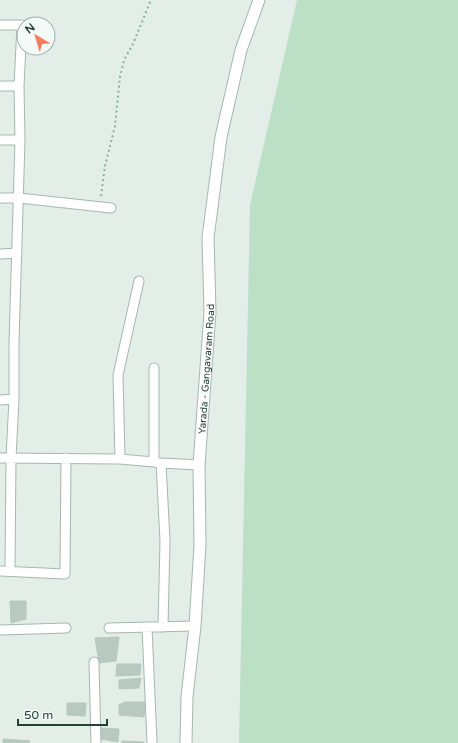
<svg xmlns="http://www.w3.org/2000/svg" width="458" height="743" viewBox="0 0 458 743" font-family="'Varela Round',sans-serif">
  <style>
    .green { fill: #bbe0c5 }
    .building { fill: #b8c9c2; stroke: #b5c8c0 }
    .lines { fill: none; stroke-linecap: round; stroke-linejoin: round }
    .minor-casing { stroke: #a5b7b0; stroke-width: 11 }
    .tertiary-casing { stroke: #a5b7b0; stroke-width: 13 }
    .path { stroke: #82b3a3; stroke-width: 2; stroke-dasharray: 2 3; stroke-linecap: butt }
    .minor { stroke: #fff; stroke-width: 9 }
    .tertiary { stroke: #fff; stroke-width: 11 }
    .labels { text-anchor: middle; stroke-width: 3; stroke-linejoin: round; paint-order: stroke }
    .street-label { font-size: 10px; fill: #224138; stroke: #f4faf7 }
  </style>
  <rect width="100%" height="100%" fill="#e3eee9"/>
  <path class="green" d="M297,0H458V743H239L250,205Z"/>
  <path class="building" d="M10,601H26V619L11,623Z
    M119,637L116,661L99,663L95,638Z
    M117,664H141L140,675L116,676Z
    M141,678L139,688L119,689V680Z
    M124,702H145L144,717L119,715V705Z
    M67,703H86L85,716L67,715Z
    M101,728L119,729L118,742L100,739Z
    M3,739L30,741L29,743H3Z
    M122,741L144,742V743H122Z"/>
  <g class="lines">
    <g class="minor-casing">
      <path id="minor" d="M0,25H22L19,86L20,140L14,343V399L11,458L10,571
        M0,86H19
        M0,140H20
        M0,198H19L111,208
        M0,254L17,253
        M0,400L14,399
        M0,458L120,459L154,462L161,463L199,465
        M120,459L118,375L139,281
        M154,462V368
        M161,463L165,541L163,627
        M0,571L65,574L66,458
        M147,627L152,743
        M109,628L195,626
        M0,630L66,628
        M94,662L96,743"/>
    </g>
    <g class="tertiary-casing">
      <g id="tertiary">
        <path id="s1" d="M186,743L187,697L195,626L200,545L199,465L210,312L208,238L221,137L241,50L259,0"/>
      </g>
    </g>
    <path class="path" d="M101,196L105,166L115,126L120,77L124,60L133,44L151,0"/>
    <use href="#minor" class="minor"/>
    <use href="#tertiary" class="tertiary"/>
  </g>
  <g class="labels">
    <g class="street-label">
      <text dy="4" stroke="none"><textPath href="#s1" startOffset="375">Yarada - Gangavaram Road</textPath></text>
    </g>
  </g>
  <g transform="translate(36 36) rotate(322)"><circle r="19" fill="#f4faf7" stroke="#a0b0ab"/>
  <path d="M0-3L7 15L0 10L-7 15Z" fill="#fa7d55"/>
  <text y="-6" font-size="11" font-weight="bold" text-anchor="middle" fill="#224138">N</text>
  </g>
  <path d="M18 719v6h89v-6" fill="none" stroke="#224138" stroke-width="2"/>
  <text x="24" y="719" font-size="12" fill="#224138" stroke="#f4faf7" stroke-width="3" paint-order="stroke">50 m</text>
</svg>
